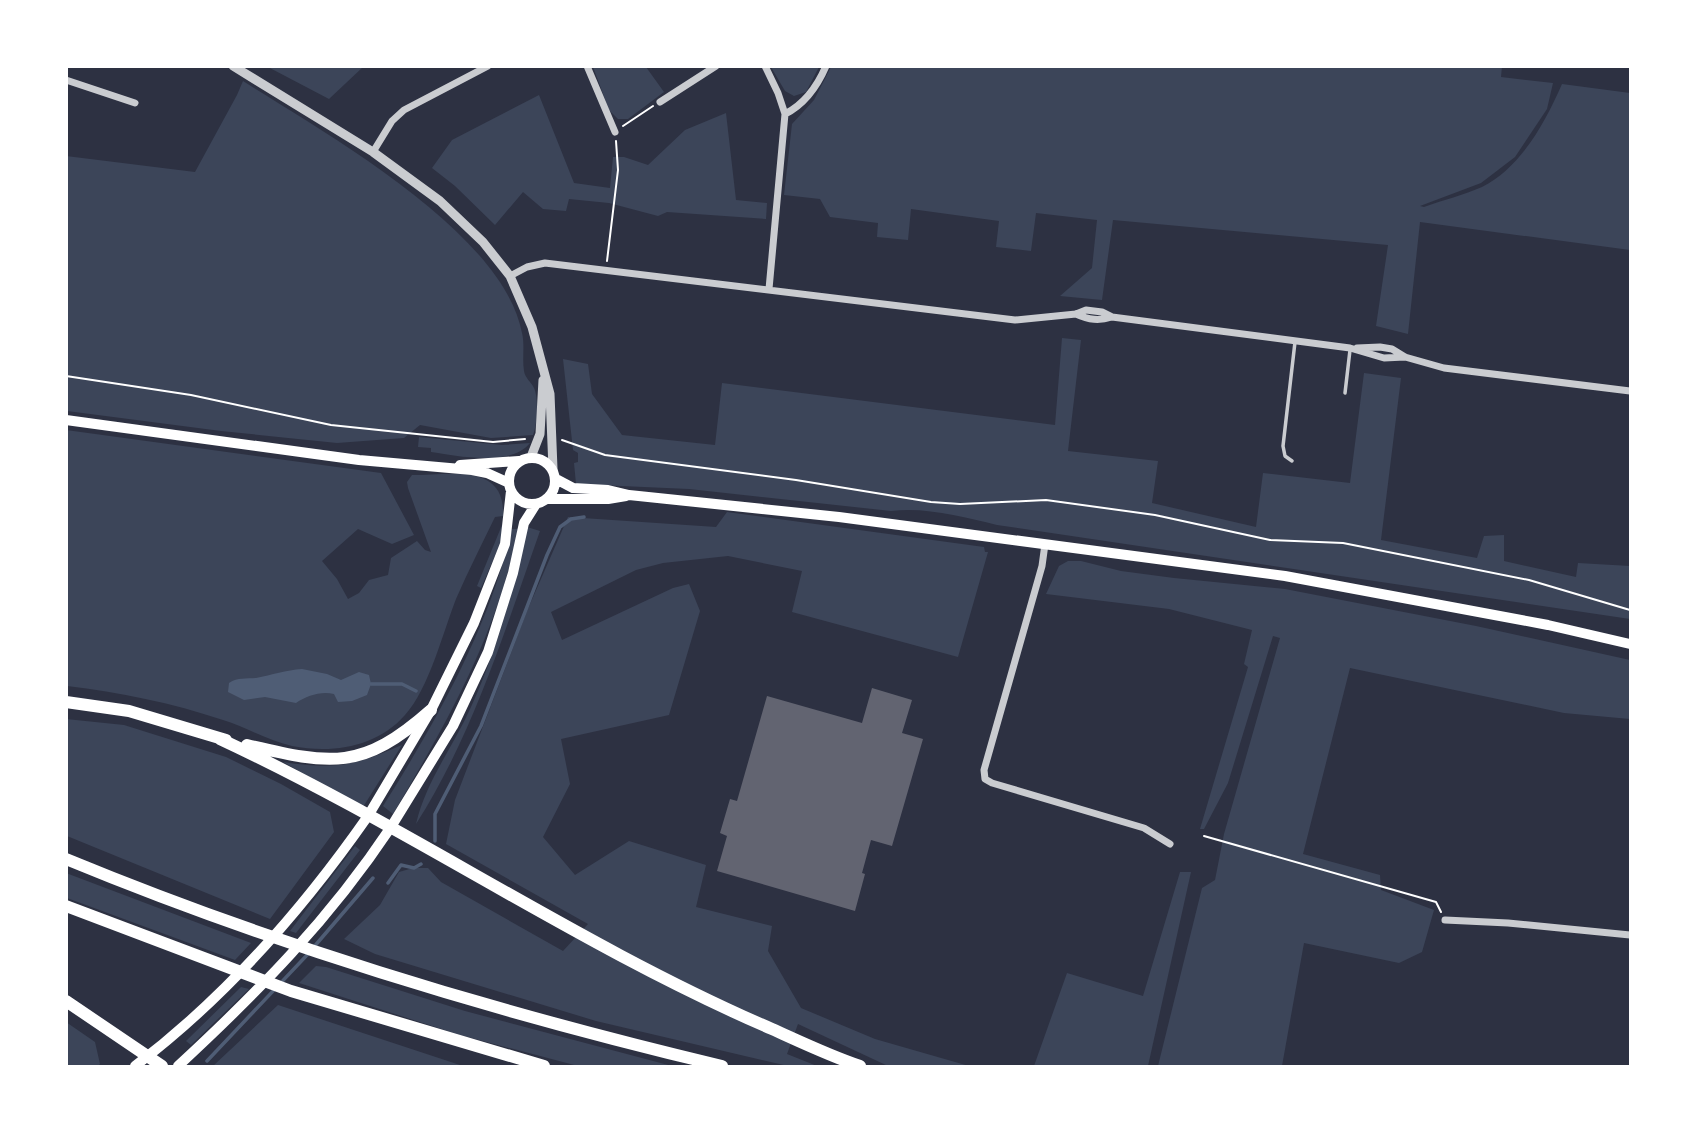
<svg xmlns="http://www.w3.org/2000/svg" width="1697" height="1133" viewBox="0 0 1697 1133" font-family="'PT Sans',sans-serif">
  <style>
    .green { fill: #3c4559 }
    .water { fill: #4f5d75 }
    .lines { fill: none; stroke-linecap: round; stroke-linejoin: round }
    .stream { stroke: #4f5d75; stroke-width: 3.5 }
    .building { fill: #626471 }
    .path { stroke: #fff; stroke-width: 2 }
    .service { stroke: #caccd0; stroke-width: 3.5 }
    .minor { stroke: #caccd0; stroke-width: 7 }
    .tertiary { stroke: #caccd0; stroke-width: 9 }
    .secondary { stroke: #fff; stroke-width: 10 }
    .primary { stroke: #fff; stroke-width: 10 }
    .motorway { stroke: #fff; stroke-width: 12 }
  </style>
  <rect width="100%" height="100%" fill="#2d3142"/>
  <path class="green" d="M1502,66L1501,77L1553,83L1547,109L1515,157L1481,183L1420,206L1424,207C1443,200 1464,195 1482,187C1521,167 1545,123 1562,84L1630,93V250L1420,222L1408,334L1376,326L1388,245L1113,220L1102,300L1060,296L1092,268L1097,220L1036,213L1031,251L996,247L999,221L911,209L908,240L877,237L878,223L830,217L820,199L784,195L792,124L814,100L831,67Z
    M268,67H363L329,99Z
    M593,67H646L664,92L628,119H618L609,110Z
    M771,67H819L806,92L794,96L785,91Z
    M243,81C325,133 503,232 522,333C525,345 522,358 524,371C525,378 531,382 534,388C539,398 537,426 533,435L491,438L420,425L404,438L337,443L221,431L67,411L66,156L195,172L237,95Z
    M539,95L574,183L610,188L613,157H624L648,165L685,130L726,113L736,200L767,203L766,219L667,212L658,216L609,203L569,199L566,211L543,209L523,192L495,225L455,186L432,168L452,140Z
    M1062,338L1081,340L1068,451L1158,461L1152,503L1256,527L1263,473L1350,483L1364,373L1401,378L1381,540L1477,558L1484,536L1504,535V561L1576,577L1578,563L1630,566V619L997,525C963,517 927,507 891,511L689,489L576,484L574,463L578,462V453L573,450L563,359L588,364L592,394L622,435L715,445L722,383L1055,425Z
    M66,430L381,473L414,535L392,544L358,529L322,561L337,579L348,599L359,593L369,580L388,575L391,558L417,541L425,550L431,552L408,488L407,482L412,475C449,475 506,462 503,516L495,517C482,544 468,571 456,599C443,632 429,689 405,715C377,747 333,754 292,746C268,741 246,727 223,720C172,703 119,692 67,686Z
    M419,437L502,445L530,443C511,467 457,456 431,452V448L418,447Z
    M727,512L984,547L985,552H988L958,657L792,612L802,571L728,556L663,563L636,570L551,612L562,640L673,588L689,584L700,611L669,715L561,739L570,784L543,837L575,875L629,841L706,865L696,907L772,926L768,951L801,1008L875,1039L969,1066H888L798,1024L787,1054L817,1066H788L596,1021L375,954L344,939L380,905L399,872L413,868H428L441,882L563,951L588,924L446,844L455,800L527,611L568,517L716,527Z
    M502,525H504L500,544L481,588L477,586Z
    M527,527L540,531C505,630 473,735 416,824C426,781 453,747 471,707C497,650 514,588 527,527Z
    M512,529H518C498,633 446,724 393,814L383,806C437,720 489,628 512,529Z
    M1068,561H1081L1121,571L1174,578L1285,589L1476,626L1630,660V719L1564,713L1350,668L1303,854L1380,875L1381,890L1434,910L1422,952L1399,963L1304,943L1282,1066H1158L1202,888L1215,880L1224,834L1280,638L1273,636L1228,783L1204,829H1200L1248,667L1244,664L1252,630L1169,609L1046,594L1059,566Z
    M66,719L124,725L226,757L281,784L330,812L334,832L270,919L67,836Z
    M402,745L363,807L283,762C336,770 353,766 402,745Z
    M355,846L360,850L296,933L290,931Z
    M1180,872H1191L1148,1066H1034L1067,973L1143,996Z
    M66,873L251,943L235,960L67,898Z
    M316,966L326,967L465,1011L672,1066H578L460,1035L299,983Z
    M241,987L249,989L191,1045L186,1041Z
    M278,1005L463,1066H213Z
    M66,1022L95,1042L100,1064L98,1066H67Z"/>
  <path class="water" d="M302,669L327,674L341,680L359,672L369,675L371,684L367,695L352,701L338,702L334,694C320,691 307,696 296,703L265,697L244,700L228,692L229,683C238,677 246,679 256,678C272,675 286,670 302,669Z"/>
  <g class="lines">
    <path class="stream" d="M371,684H402L416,691
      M435,841V814L481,726L547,555L560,527L571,519L584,517
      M388,883L401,865L414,868L421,864
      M313,948L373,878
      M207,1061L308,954"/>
  </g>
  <path class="building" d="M872,688L912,700L902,733L923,739L892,846L871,840L862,873L865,874L855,911L717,871L727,836L720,833L730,799L737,801L767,696L862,723Z"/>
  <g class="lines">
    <path class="path" d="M623,126L653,106
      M607,261L618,170L616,141
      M66,376L191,395L331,425L493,442L525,439
      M562,440L605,455L796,480L931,502L960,504L1046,500L1155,515L1270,540L1343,543L1529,580L1630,610
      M1204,836L1436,902L1441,912"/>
    <path class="service" d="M1345,393L1350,350
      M1292,461L1285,456L1283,446L1295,342"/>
    <path class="minor" d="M587,66L615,132
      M765,66L778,93L785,114L769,289
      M66,80L135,103
      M660,102L716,66
      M785,114C805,104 817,87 826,66
      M373,152L392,121L404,110L488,66
      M510,276L527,267L545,263L1015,320L1076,314L1086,310L1102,312L1112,317L1350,348L1384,358L1405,357
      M1076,314C1089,320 1099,321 1112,317
      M1357,348L1380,347L1392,349L1405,357L1444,368L1630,391
      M1045,544L1042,566L984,770L985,779L992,783L1144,828L1170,844
      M1445,920L1508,923L1630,935"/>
    <path class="tertiary" d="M233,66L373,152L440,201L483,242L510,276L532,327L550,394L553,469
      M531,457L540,434L543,380"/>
    <path class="secondary" d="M66,420L359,460L472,470L487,473L509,483
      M509 481a23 23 0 1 1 46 0a23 23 0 1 1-46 0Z
      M460,465L519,461
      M556,479L573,488L608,490L629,495L839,517L1285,576L1548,625L1630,644
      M546,499H608L626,496
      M368,816L431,710L474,623L505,544L511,491
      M391,827L453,726L488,652L513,573L524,523L536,504"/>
    <path class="primary" d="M135,1066C226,997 303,909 368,816
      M178,1066C259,991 329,920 391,827"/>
    <path class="motorway" d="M66,702L129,711L226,740
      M220,739C409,827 581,947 772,1029C801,1042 830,1056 860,1066
      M247,745C332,765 362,771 431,710
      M66,859C279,947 499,1013 722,1066
      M66,906L291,991L544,1066
      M66,1001L162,1066"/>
  </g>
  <rect width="1697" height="1133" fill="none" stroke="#ffffff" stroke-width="136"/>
</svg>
